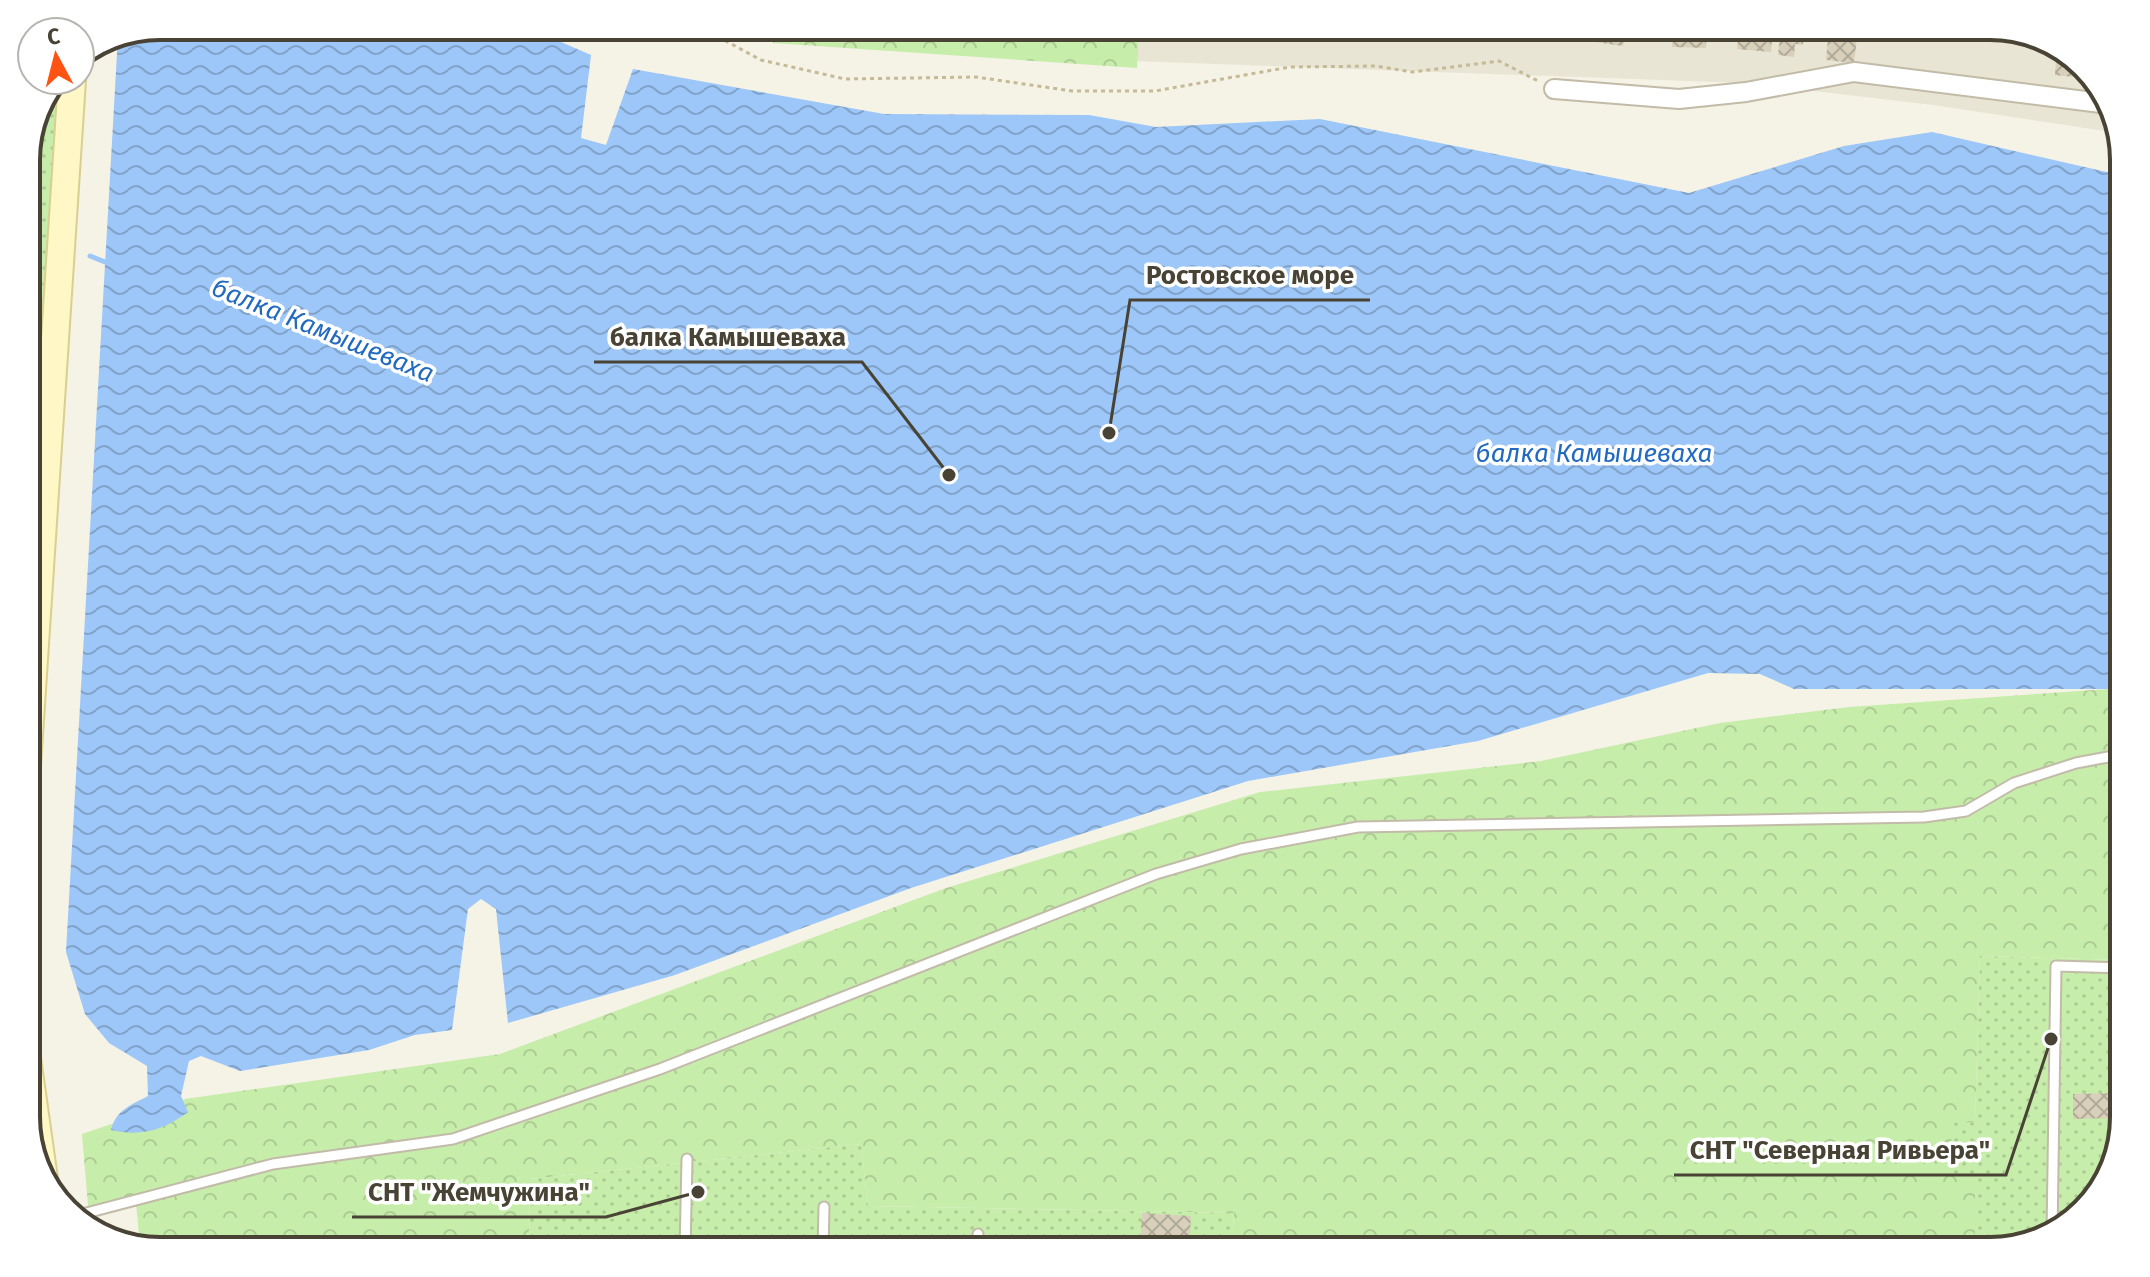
<svg xmlns="http://www.w3.org/2000/svg" width="2150" height="1277" viewBox="0 0 2150 1277" font-family="'Fira Sans',sans-serif">
  <style>
    .residential { fill: #e9e5d4 }
    .forest { fill: url(#forest-crowns) }
    .garden { fill: url(#garden-dots) }
    .water { fill: url(#water-waves) }
    .lines { fill: none; stroke-linecap: round; stroke-linejoin: round }
    .stream { stroke: #9cc7f8; stroke-width: 5 }
    .building { fill: url(#building-cross-hatch) }
    .lane-casing { stroke: #c1bba8; stroke-width: 13 }
    .street-casing { stroke: #c1bba8; stroke-width: 22 }
    .secondary-casing { stroke: #d9cf91; stroke-width: 30 }
    .path { stroke: #c5ba97; stroke-width: 3; stroke-dasharray: 4 4; stroke-linecap: butt }
    .lane { stroke: #fff; stroke-width: 9 }
    .street { stroke: #fff; stroke-width: 18 }
    .secondary { stroke: #fff8c6; stroke-width: 26 }
    .labels { text-anchor: middle; stroke-width: 7; stroke-linejoin: round; paint-order: stroke }
    .water-label { font-size: 26px; font-style: italic; fill: #226ac0; stroke: #fff }
    .rim { fill: none; stroke: #484334; stroke-width: 4 }
    .leader { fill: none; stroke: #484334; stroke-width: 3 }
    .callout-dot { fill: #484334; stroke: #fff; stroke-width: 3 }
    .callout-label { font-size: 26px; text-anchor: middle; font-weight: bold; fill: #484334; stroke: #fff; stroke-width: 7; stroke-linejoin: round; paint-order: stroke }
  </style>
  <defs>
    <pattern id="forest-crowns" width="20" height="18" patternUnits="userSpaceOnUse" patternTransform="scale(2)"><rect width="20" height="18" fill="#c7edab"/><path d="M2 6a3 3 0 1 1 6 0M12 15a3 3 0 1 1 6 0" fill="none" stroke="#accc94"/></pattern>
    <pattern id="garden-dots" width="8" height="8" patternUnits="userSpaceOnUse" patternTransform="scale(2)"><rect width="8" height="8" fill="#c7edab"/><path d="M2 2h.1M6 6h.1" fill="none" stroke="#accc94" stroke-width="1.8" stroke-linecap="round"/></pattern>
    <pattern id="water-waves" width="16" height="10" patternUnits="userSpaceOnUse" patternTransform="scale(2)"><rect width="16" height="10" fill="#9cc7f8"/><path d="M0 5q4-4 8 0t8 0" fill="none" stroke="#81a3ca"/></pattern>
    <pattern id="building-cross-hatch" width="8" height="8" patternUnits="userSpaceOnUse" patternTransform="scale(2)"><rect width="8" height="8" fill="#d8d0ba"/><path d="M0 0l8 8M0 8l8-8" fill="none" stroke="#b1aa98"/></pattern>
  </defs>
  <rect width="100%" height="100%" fill="#f5f2e6"/>
  <path class="residential" d="M1990,26L2058,44L2106,92L2118,133L1933,105L1745,83L1133,61L1136,31Z"/>
  <path class="forest" d="M1139,31L1137,68L773,43V32Z
    M2124,688V960L1980,956L1975,1123H1952L1975,1178V1240L1940,1238L1939,1251H1232L1234,1213L868,1206L861,1144L530,1179L529,1251H160L140,1246L136,1203L89,1217L82,1134L185,1099L500,1054L946,888L1260,792L1541,761L1720,723L1849,707Z"/>
  <path class="garden" d="M59,80H64L26,684V151Z
    M1980,956L2124,960V1118L2106,1185L2058,1233L1991,1251H1939L1940,1238L1975,1239V1178L1952,1174L1951,1123L1975,1122Z
    M861,1144L868,1206L1234,1213L1232,1251H529L530,1179Z"/>
  <path class="water" d="M471,34L561,42L591,55L581,138L606,145L633,69L884,114L1089,115L1156,127L1320,119L1689,193L1844,146L1932,132L2124,176V689H1794L1760,674L1708,673L1478,741L1248,781L911,888L675,975L508,1023L496,909L481,899L468,909L452,1030L415,1035L369,1050L240,1071L201,1056L189,1061L181,1096L188,1112C164,1130 141,1137 111,1130C116,1110 131,1105 148,1096L147,1066L109,1043L85,1014L66,952L118,36Z"/>
  <g class="lines">
    <path class="stream" d="M90,256L110,264"/>
  </g>
  <path class="building" d="M1739,27H1773L1771,52L1737,49Z
    M1781,27H1805L1803,45L1795,44L1794,57L1778,55Z
    M1829,27L1858,30L1854,63L1826,60Z
    M1545,28H1574L1573,34Z
    M1590,28H1626L1623,46L1588,41Z
    M1673,28H1707L1706,48L1672,47Z
    M2057,46L2060,47L2092,79L2055,75Z
    M2116,1093V1118L2073,1119V1094Z
    M1142,1213L1191,1216L1189,1249L1140,1245Z
    M1021,1239V1251H980V1240Z
    M581,1245H676V1251H581Z"/>
  <g class="lines">
    <g class="lane-casing">
      <path id="lane" d="M75,1216L273,1164L453,1139L660,1069L1156,874L1241,849L1358,827L1924,817L1966,811L2014,783L2076,763L2124,754
        M2052,1234L2056,966L2124,968
        M685,1251L687,1159
        M823,1251L824,1207
        M977,1251L978,1234
        M1120,1251L1121,1243"/>
    </g>
    <g class="street-casing">
      <path id="street" d="M1554,89L1679,99L1746,92L1854,72L2109,104"/>
    </g>
    <g class="secondary-casing">
      <path id="secondary" d="M26,781L72,80
        M26,1051L45,1186"/>
    </g>
    <path class="path" d="M711,33L761,60L845,79L976,77L1072,91H1155L1290,67L1376,66L1412,72L1499,61L1540,82"/>
    <use href="#lane" class="lane"/>
    <use href="#street" class="street"/>
    <use href="#secondary" class="secondary"/>
  </g>
  <g class="labels">
    <g class="water-label">
      <text transform="translate(323 330) rotate(22)" y="9">балка Камышеваха</text>
      <text x="1594" y="462">балка Камышеваха</text>
    </g>
  </g>
  <path d="M0 0H2150V1277H0ZM160 40H1990A120 120 0 0 1 2110 160V1117A120 120 0 0 1 1990 1237H160A120 120 0 0 1 40 1117V160A120 120 0 0 1 160 40Z" fill="#fff" fill-rule="evenodd"/>
  <path class="rim" d="M160 40H1990A120 120 0 0 1 2110 160V1117A120 120 0 0 1 1990 1237H160A120 120 0 0 1 40 1117V160A120 120 0 0 1 160 40Z"/>
  <path class="leader" d="M1109 433L1130 300H1370M949 475L862 362H594M2051 1039L2006 1175H1674M698 1192L606 1217H352"/>
  <g class="callout-dot">
    <circle cx="1109" cy="433" r="8"/>
    <circle cx="949" cy="475" r="8"/>
    <circle cx="2051" cy="1039" r="8"/>
    <circle cx="698" cy="1192" r="8"/>
  </g>
  <g class="callout-label">
    <text x="1250" y="284">Ростовское море</text>
    <text x="728" y="346">балка Камышеваха</text>
    <text x="1840" y="1159">СНТ "Северная Ривьера"</text>
    <text x="479" y="1201">СНТ "Жемчужина"</text>
  </g>
  <g transform="translate(56 56) rotate(353)"><circle r="38" fill="#ffffff" stroke="#b6b4ae" stroke-width="2"/>
  <path d="M0-6L14 30L0 20L-14 30Z" fill="#ff5213"/>
  <text y="-12" font-size="22" font-weight="bold" text-anchor="middle" fill="#484334">С</text>
  </g>
</svg>
